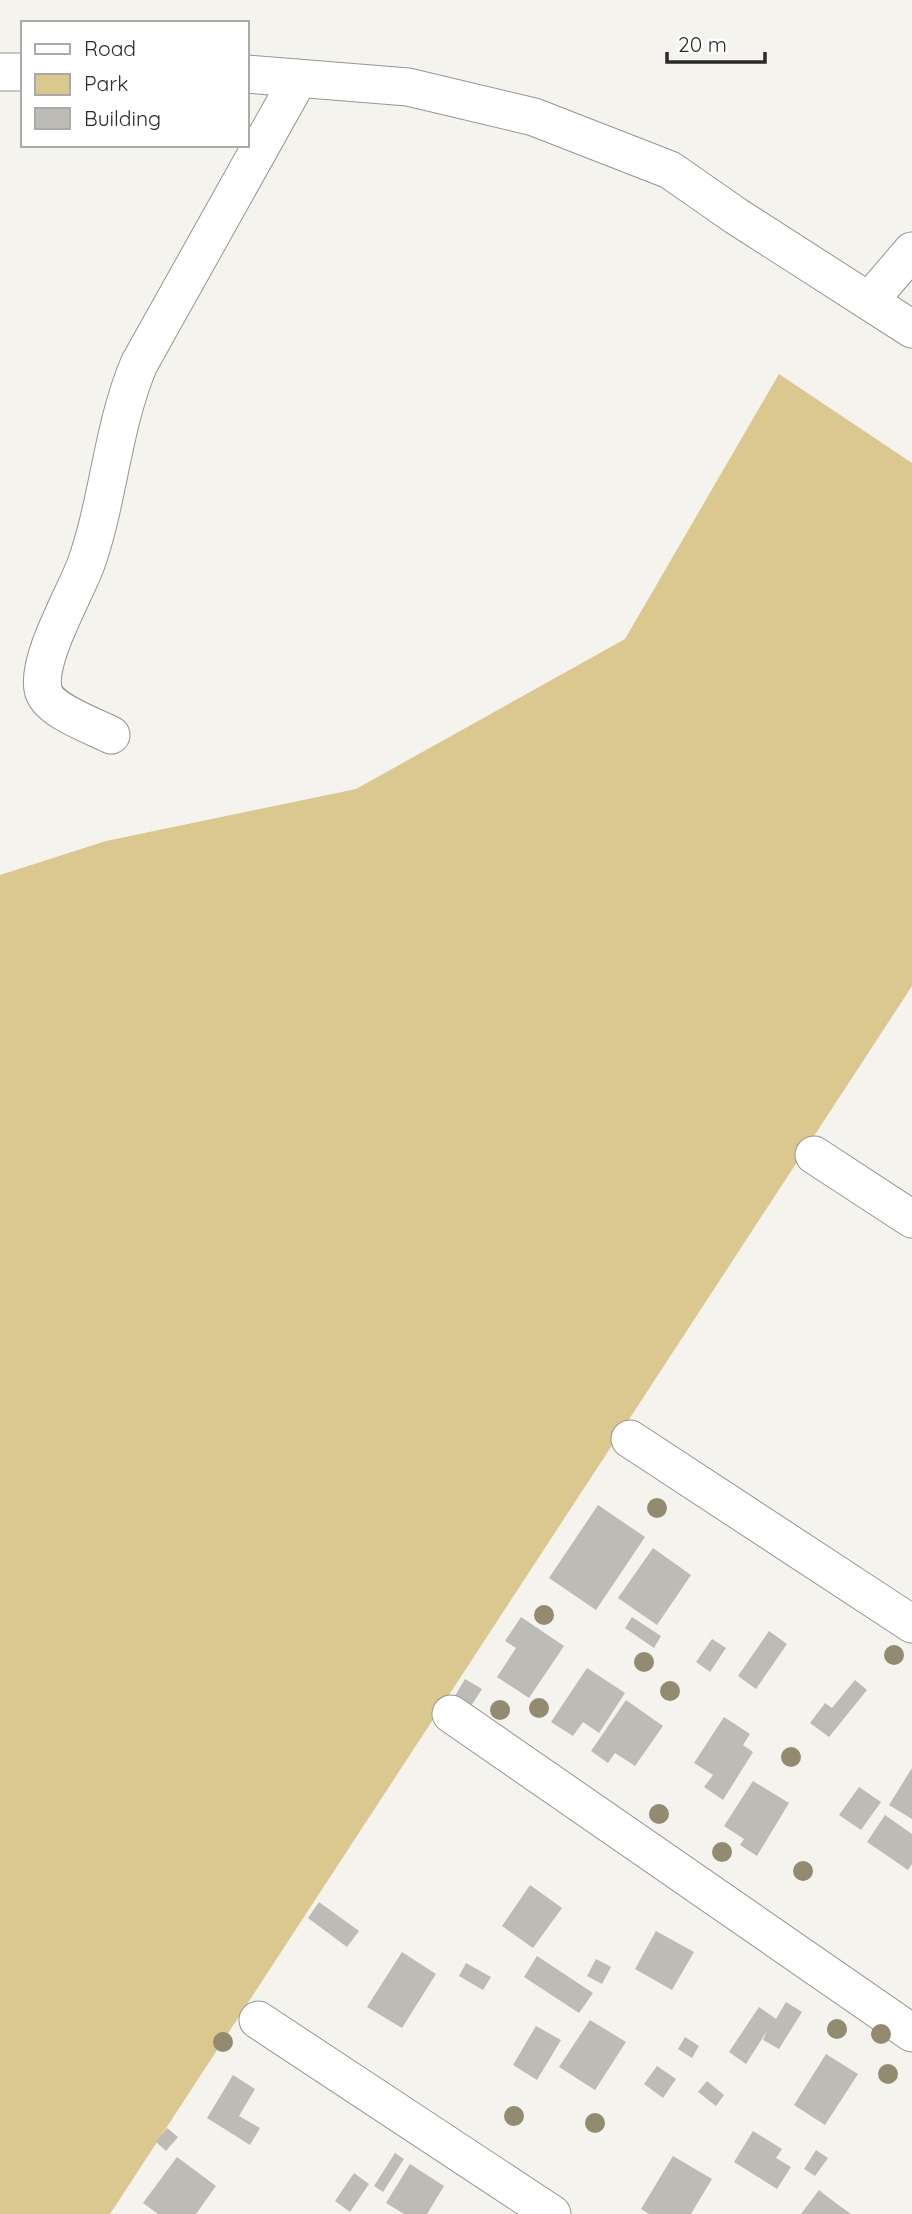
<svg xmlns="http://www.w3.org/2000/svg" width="912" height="2214" viewBox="0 0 912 2214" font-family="Quicksand,sans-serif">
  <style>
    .green { fill: #dbc88f }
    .building { fill: #bdbbb6 }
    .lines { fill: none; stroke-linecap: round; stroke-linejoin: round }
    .street-casing { stroke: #969590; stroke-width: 39 }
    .street { stroke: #fff; stroke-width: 37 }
    .tree { fill: #938b70 }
  </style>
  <rect width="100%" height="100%" fill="#f5f3ed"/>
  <path class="green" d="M779,374L912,463V986L110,2214H0V875L106,841L356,789L625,639Z"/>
  <path class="building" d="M598,1505L645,1537L596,1610L549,1578Z
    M653,1548L691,1575L657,1625L618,1598Z
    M521,1617L564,1646L529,1698L497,1677L516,1648L505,1641Z
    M632,1617L661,1636L654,1648L625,1628Z
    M769,1631L787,1644L756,1689L738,1676Z
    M712,1639L726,1648L710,1672L696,1662Z
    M587,1668L625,1693L599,1733L583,1722L573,1736L551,1722Z
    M465,1679L482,1689L471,1706L455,1696Z
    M855,1680L867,1690L829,1737L810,1723L825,1703L832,1708Z
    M626,1700L663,1726L635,1766L615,1753L608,1763L591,1751Z
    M724,1717L750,1734L743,1745L753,1752L723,1800L704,1787L713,1775L694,1763Z
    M912,1768V1819L889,1805Z
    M753,1781L789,1803L757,1856L740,1845L744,1839L724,1826Z
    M859,1787L881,1802L861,1830L839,1815Z
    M885,1815L912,1834V1864L908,1870L867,1842Z
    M530,1885L562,1908L533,1948L502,1926Z
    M319,1902L359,1931L347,1947L308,1918Z
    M656,1931L694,1952L672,1990L635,1969Z
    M402,1952L436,1974L402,2028L367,2007Z
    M537,1956L593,1993L579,2013L524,1977Z
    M596,1959L611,1967L602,1984L587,1976Z
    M466,1963L491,1977L483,1990L459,1976Z
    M786,2002L802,2012L779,2049L763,2040L767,2031L746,2064L729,2052L759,2007L776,2019Z
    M590,2020L626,2042L595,2090L559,2067Z
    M536,2026L561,2040L537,2080L513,2065Z
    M685,2037L699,2046L692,2058L678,2049Z
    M826,2054L858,2074L825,2125L794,2105Z
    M657,2066L676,2079L663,2098L644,2084Z
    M233,2075L255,2089L239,2116L260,2128L250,2145L207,2118Z
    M707,2081L724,2095L716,2106L698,2092Z
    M167,2128L178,2137L166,2151L156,2142Z
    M753,2131L782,2149L776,2158L791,2167L777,2189L734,2162Z
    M816,2150L828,2158L815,2176L804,2169Z
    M395,2153L404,2159L383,2192L374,2186Z
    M673,2156L712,2179L691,2214H649L641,2209Z
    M177,2157L216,2186L196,2214H158L143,2203Z
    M410,2164L444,2186L427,2214H404L386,2203Z
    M354,2173L369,2184L350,2212L335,2201Z
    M819,2190L837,2204L851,2214H801Z"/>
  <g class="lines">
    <g class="street-casing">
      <path id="street" d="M0,72H23
        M247,74L408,87L534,117L670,170L736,216L912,329
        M869,301L912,251
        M111,735C94,726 46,710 43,689C37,658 74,596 86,564C109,499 112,428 139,364L299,78
        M814,1155L912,1219
        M630,1439L912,1624
        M451,1714L912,2033
        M258,2020L552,2214"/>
    </g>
    <use href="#street" class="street"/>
  </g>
  <g class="tree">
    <circle cx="657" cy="1508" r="10"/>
    <circle cx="544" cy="1615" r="10"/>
    <circle cx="894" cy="1655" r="10"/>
    <circle cx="644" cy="1662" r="10"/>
    <circle cx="670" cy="1691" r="10"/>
    <circle cx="539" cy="1708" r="10"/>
    <circle cx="500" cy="1710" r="10"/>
    <circle cx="791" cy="1757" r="10"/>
    <circle cx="659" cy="1814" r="10"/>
    <circle cx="722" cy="1852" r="10"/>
    <circle cx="803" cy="1871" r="10"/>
    <circle cx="837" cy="2029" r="10"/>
    <circle cx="881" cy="2034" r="10"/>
    <circle cx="223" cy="2042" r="10"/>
    <circle cx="888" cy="2074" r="10"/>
    <circle cx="514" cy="2116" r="10"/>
    <circle cx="595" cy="2123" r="10"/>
  </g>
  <rect x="21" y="21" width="228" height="126" fill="#ffffff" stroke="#aaaaa9" stroke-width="2"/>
  <rect x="35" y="44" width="35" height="10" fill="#ffffff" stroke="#aaaaa9" stroke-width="2"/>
  <text x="84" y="56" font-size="21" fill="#2b2a28">Road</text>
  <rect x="35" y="74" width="35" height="21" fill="#dbc88f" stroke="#aaaaa9" stroke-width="2"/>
  <text x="84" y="91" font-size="21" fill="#2b2a28">Park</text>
  <rect x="35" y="108" width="35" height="21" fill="#bdbbb6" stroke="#aaaaa9" stroke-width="2"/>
  <text x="84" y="126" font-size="21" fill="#2b2a28">Building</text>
  <path d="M667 52v10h98v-10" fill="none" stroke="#2b2a28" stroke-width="3.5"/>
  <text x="678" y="52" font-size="21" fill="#2b2a28" stroke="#ffffff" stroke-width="5" paint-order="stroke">20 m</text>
</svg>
